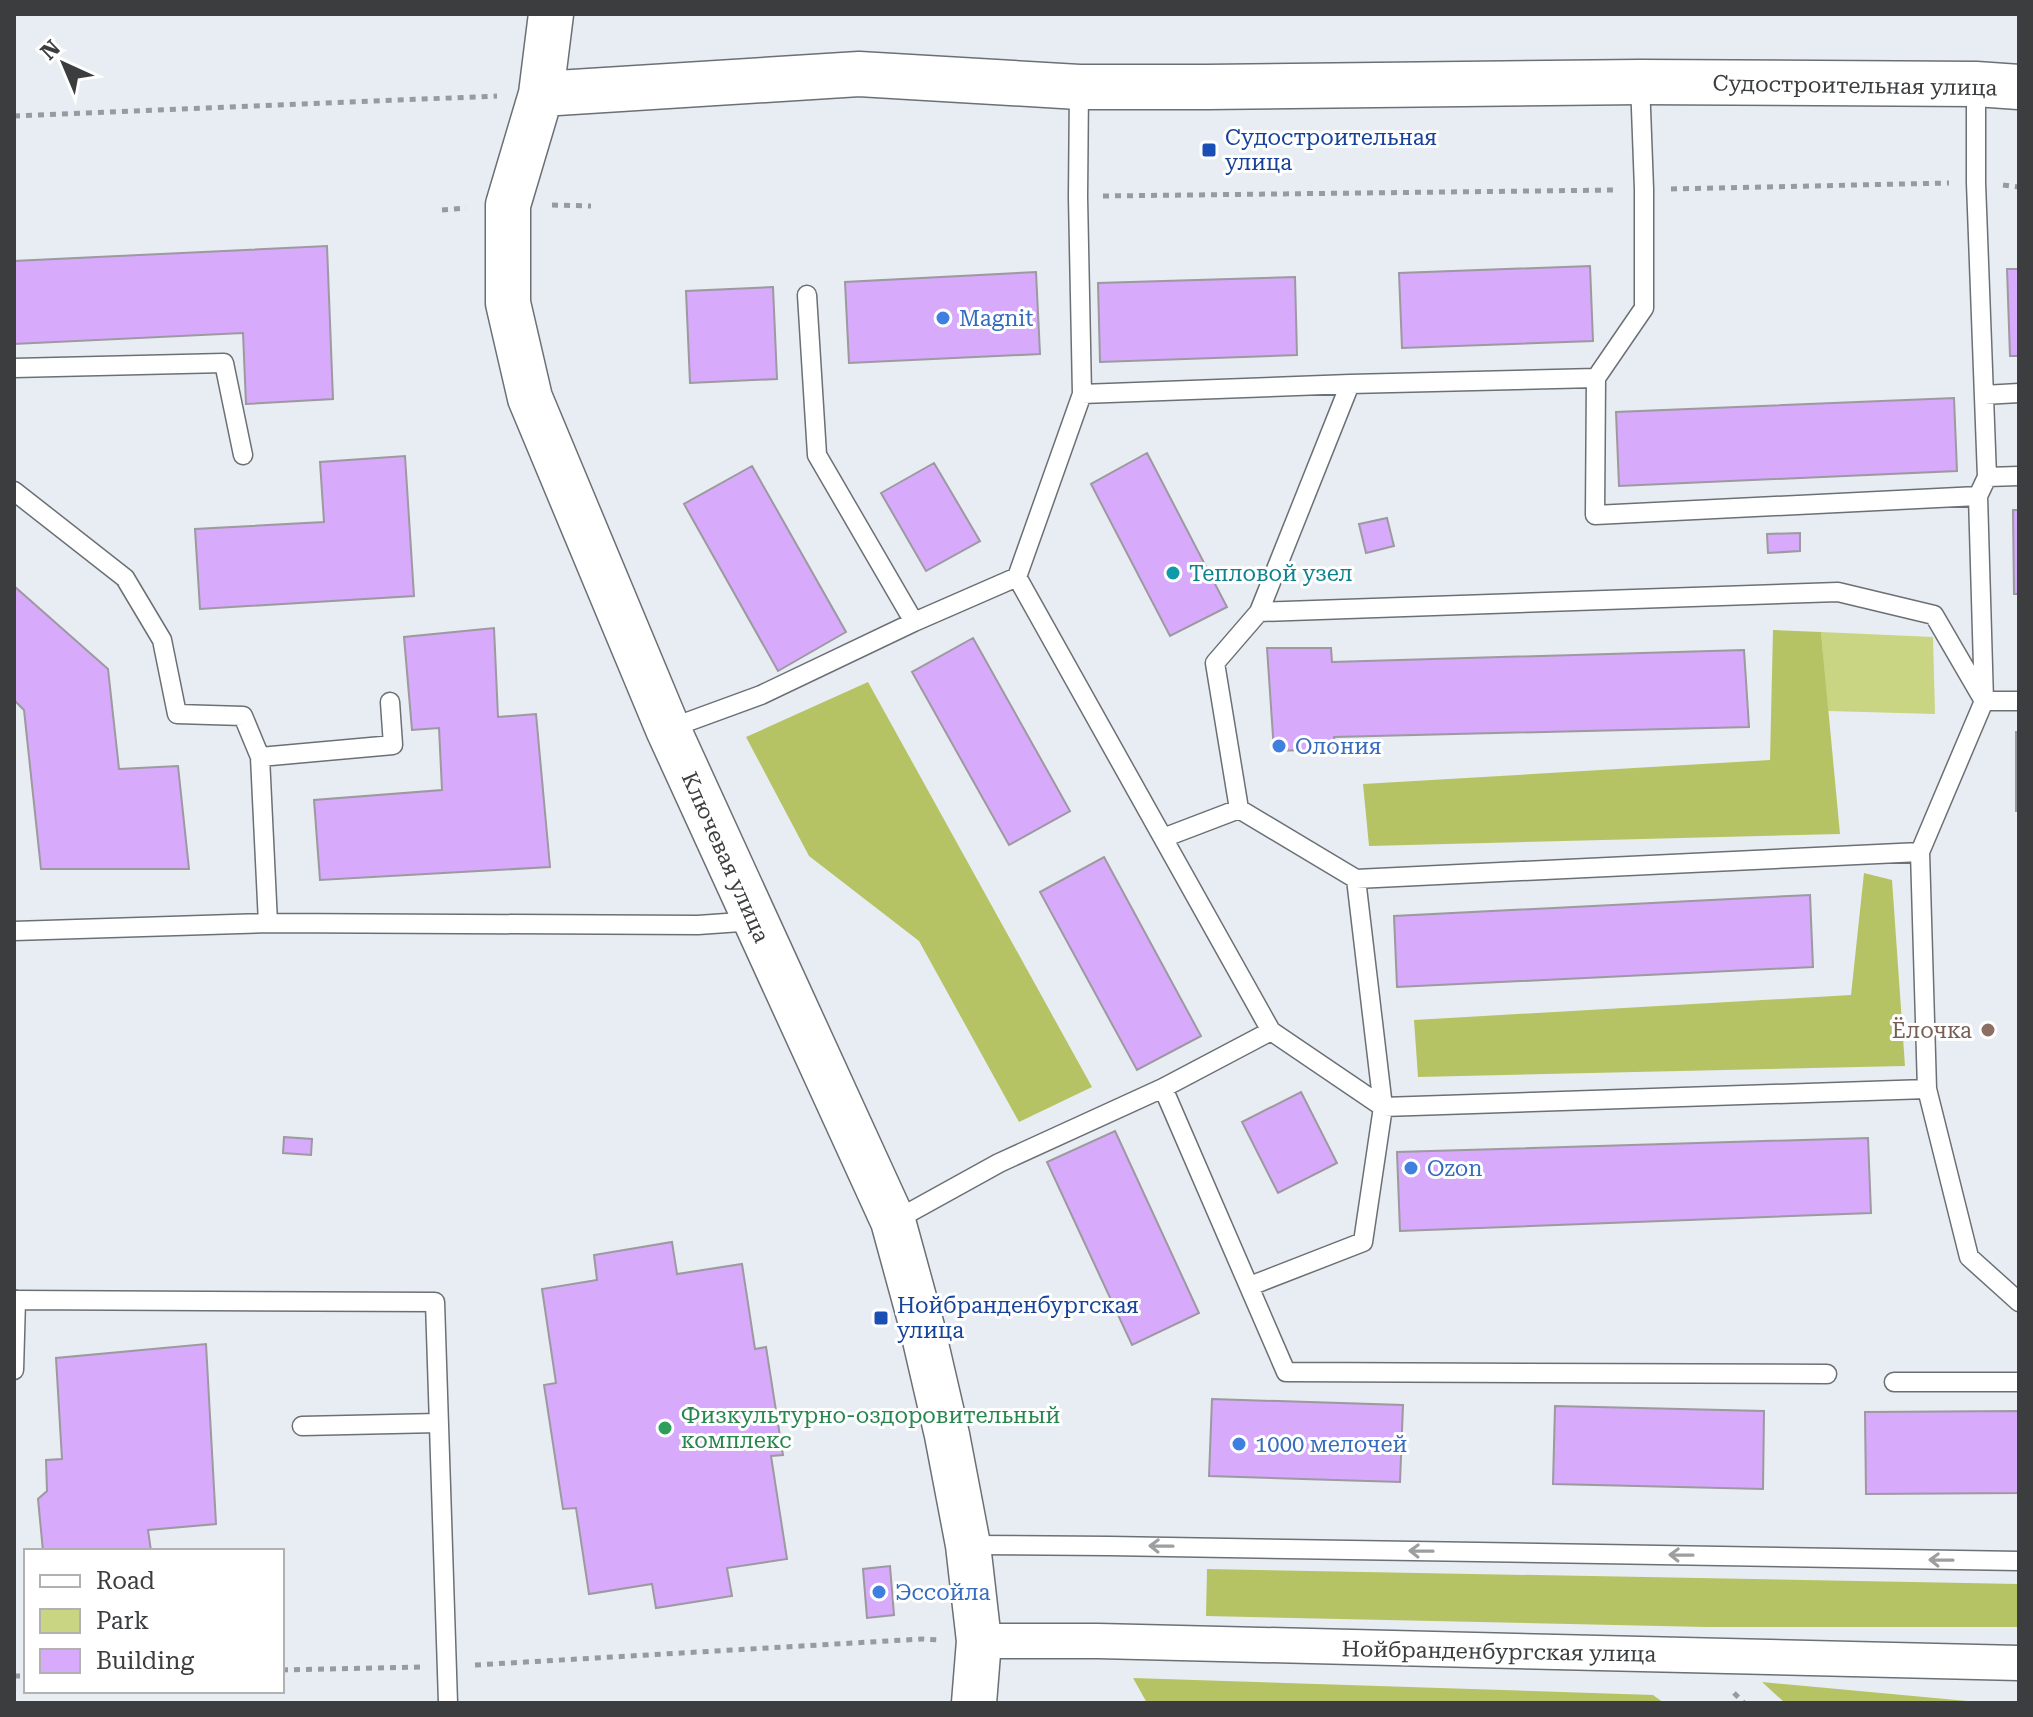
<svg xmlns="http://www.w3.org/2000/svg" width="2033" height="1717" viewBox="0 0 2033 1717" font-family="'Roboto Serif',serif">
  <style>
    .green { fill: #c9d583 }
    .forest { fill: #b6c364 }
    .building { fill: #d7aafb; stroke: #9c999f; stroke-width: 2 }
    .lines { fill: none; stroke-linecap: round; stroke-linejoin: round }
    .lane-casing { stroke: #6b7075; stroke-width: 21 }
    .street-casing { stroke: #6b7075; stroke-width: 37 }
    .secondary-casing { stroke: #6b7075; stroke-width: 47 }
    .path { stroke: #979b9f; stroke-width: 5; stroke-dasharray: 6 6; stroke-linecap: butt }
    .lane { stroke: #fff; stroke-width: 18 }
    .street { stroke: #fff; stroke-width: 34 }
    .secondary { stroke: #fff; stroke-width: 44 }
    .oneway { stroke: #9d9e9f }
    .transit-dot { fill: #1a4fb4; stroke: #fff; stroke-width: 3 }
    .shop-dot { fill: #3f7fe0; stroke: #fff; stroke-width: 3 }
    .culture-dot { fill: #0f9aa8; stroke: #fff; stroke-width: 3 }
    .education-dot { fill: #8d6e63; stroke: #fff; stroke-width: 3 }
    .leisure-dot { fill: #2e9e5b; stroke: #fff; stroke-width: 3 }
    .labels { text-anchor: middle; stroke-width: 6; stroke-linejoin: round; paint-order: stroke }
    .street-label { font-size: 22px; fill: #3b3d3f; stroke: #fff }
    .transit-label { font-size: 22px; fill: #164399; stroke: #fff; text-anchor: start }
    .shop-label { font-size: 22px; fill: #366cbe; stroke: #fff; text-anchor: start }
    .culture-label { font-size: 22px; fill: #0d838f; stroke: #fff; text-anchor: start }
    .education-label { font-size: 22px; fill: #785e54; stroke: #fff; text-anchor: end }
    .leisure-label { font-size: 22px; fill: #27864d; stroke: #fff; text-anchor: start }
  </style>
  <rect width="100%" height="100%" fill="#e7edf2"/>
  <path class="green" d="M1821,632L1933,637L1935,714L1828,711Z"/>
  <path class="forest" d="M1773,630L1821,632L1840,834L1369,846L1363,784L1770,760Z
    M868,682L1092,1087L1019,1122L919,941L809,856L746,737Z
    M1864,873L1892,880L1905,1066L1418,1077L1414,1020L1851,995Z
    M1207,1569L2019,1584V1627H1706L1206,1616Z
    M1133,1678L1653,1695L1664,1703H1147Z
    M1762,1682L1989,1703H1785Z"/>
  <path class="building" d="M327,246L333,399L246,404L243,333L14,344V261Z
    M1590,266L1593,341L1402,348L1399,273Z
    M2007,269H2019V356H2010Z
    M1036,272L1040,354L849,363L845,282Z
    M1295,277L1297,355L1100,362L1098,283Z
    M773,287L777,379L690,383L686,291Z
    M1954,398L1957,471L1619,486L1616,412Z
    M1147,453L1227,607L1170,636L1091,484Z
    M405,456L414,596L200,609L195,529L324,522L320,462Z
    M934,463L980,541L926,571L881,493Z
    M752,466L846,632L778,671L684,504Z
    M2013,510H2019V594H2014Z
    M1387,518L1394,546L1366,553L1359,524Z
    M1800,533V551L1768,553L1767,534Z
    M14,586L108,669L119,769L178,766L189,869H41L24,710L14,700Z
    M494,628L498,717L536,714L550,867L320,880L314,800L442,790L439,728L412,730L404,637Z
    M973,638L1070,811L1009,845L912,672Z
    M1267,648H1331L1332,662L1744,650L1749,727L1334,737L1336,749L1274,751Z
    M2016,732H2019V811H2016Z
    M1104,857L1201,1036L1137,1070L1040,892Z
    M1810,895L1813,967L1397,987L1394,916Z
    M1301,1092L1337,1163L1278,1193L1242,1122Z
    M1115,1131L1199,1313L1132,1345L1047,1162Z
    M284,1137L312,1139L311,1155L283,1153Z
    M1868,1138L1871,1213L1400,1231L1397,1152Z
    M672,1242L677,1274L742,1264L755,1349L766,1347L783,1455L771,1456L787,1559L727,1568L732,1596L656,1608L652,1584L589,1594L576,1508L563,1509L544,1385L556,1383L542,1289L597,1280L594,1255Z
    M206,1344L216,1524L148,1530L151,1551H43L38,1499L47,1491L46,1460L62,1459L56,1358Z
    M1212,1399L1403,1405L1400,1482L1209,1476Z
    M1555,1406L1764,1411L1763,1489L1553,1484Z
    M2019,1411V1493L1866,1494L1865,1412Z
    M890,1566L894,1615L867,1618L863,1569Z"/>
  <g class="lines">
    <g class="lane-casing">
      <path id="lane" d="M1976,84V183L1987,477
        M807,295L817,455L914,622L1017,577
        M14,368L224,363L243,455
        M1596,378L1644,308V189L1640,82
        M1082,394L1350,384
        M1984,395L2019,393
        M14,491L125,578L162,640L177,714L243,716L260,757L393,745L390,702
        M1259,612L1838,592L1934,615L1984,701H2019
        M668,729L761,695L914,622
        M260,757L268,923
        M1239,809L1356,879L1383,1107L1363,1242L1250,1286
        M1163,838L1239,809L1215,663L1259,612L1350,384L1596,378L1595,515L1978,496L1987,477L2019,476
        M1356,879L1920,852
        M14,931L268,923L698,925L755,921
        M1271,1031L1383,1107L1927,1089L1969,1257L2019,1302
        M1163,1088L1286,1372L1827,1374
        M1927,1089L1920,852L1984,701L1978,496
        M894,1221L999,1163L1163,1088L1271,1031L1017,577L1082,394L1078,197L1079,87
        M14,1300L435,1302L448,1703
        M14,1370L16,1300
        M1894,1382H2019
        M302,1426L438,1423
        M968,1545L1109,1546L2019,1561"/>
    </g>
    <g class="street-casing">
      <path id="street" d="M979,1641H1098L2019,1663"/>
    </g>
    <g class="secondary-casing">
      <path id="secondary" d="M551,14L541,94L508,205V303L530,398L668,729L893,1221L922,1327L947,1435L968,1545L979,1641L974,1703
        M541,94L859,74L1079,87H1207L1640,82L1976,84L2019,87"/>
    </g>
    <path class="path" d="M14,116L497,96
      M2003,185L2019,187
      M1671,189L1949,183
      M1103,196L1617,190
      M552,205L591,206
      M442,210L466,208
      M475,1665L922,1639L940,1640
      M282,1670L421,1667
      M14,1676H26
      M1734,1693L1744,1703"/>
    <use href="#lane" class="lane"/>
    <use href="#street" class="street"/>
    <use href="#secondary" class="secondary"/>
  </g>
  <defs><path id="oneway-shaft" d="M-6 0H5M1.5-3L5.5 0L1.5 3" fill="none" stroke-width="1.6" stroke-linecap="round" stroke-linejoin="round" transform="scale(2)"/></defs>
  <g class="oneway">
    <use href="#oneway-shaft" transform="translate(1161 1546) rotate(-179)"/>
    <use href="#oneway-shaft" transform="translate(1421 1551) rotate(-179)"/>
    <use href="#oneway-shaft" transform="translate(1681 1555) rotate(-179)"/>
    <use href="#oneway-shaft" transform="translate(1941 1560) rotate(-179)"/>
  </g>
  <g class="transit-dot">
    <rect x="1201" y="142" width="16" height="16" rx="4"/>
    <rect x="873" y="1310" width="16" height="16" rx="4"/>
  </g>
  <g class="shop-dot">
    <circle cx="943" cy="318" r="8"/>
    <circle cx="1279" cy="746" r="8"/>
    <circle cx="1411" cy="1168" r="8"/>
    <circle cx="1239" cy="1444" r="8"/>
    <circle cx="879" cy="1592" r="8"/>
  </g>
  <circle class="culture-dot" cx="1173" cy="573" r="8"/>
  <circle class="education-dot" cx="1988" cy="1030" r="8"/>
  <circle class="leisure-dot" cx="665" cy="1428" r="8"/>
  <g class="labels">
    <g class="street-label">
      <text transform="translate(1855 85) rotate(1)" y="8">Судостроительная улица</text>
      <text transform="translate(726 857) rotate(66)" y="8">Ключевая улица</text>
      <text transform="translate(1499 1651) rotate(1)" y="8">Нойбранденбургская улица</text>
    </g>
    <g class="transit-label">
      <text x="1225" y="145">Судостроительная<tspan x="1225" dy="25">улица</tspan></text>
      <text x="897" y="1313">Нойбранденбургская<tspan x="897" dy="25">улица</tspan></text>
    </g>
    <g class="shop-label">
      <text x="959" y="326">Magnit</text>
      <text x="1295" y="754">Олония</text>
      <text x="1427" y="1176">Ozon</text>
      <text x="1255" y="1452">1000 мелочей</text>
      <text x="895" y="1600">Эссойла</text>
    </g>
    <g class="culture-label">
      <text x="1189" y="581">Тепловой узел</text>
    </g>
    <g class="education-label">
      <text x="1972" y="1038">Ёлочка</text>
    </g>
    <g class="leisure-label">
      <text x="681" y="1423">Физкультурно-оздоровительный<tspan x="681" dy="25">комплекс</tspan></text>
    </g>
  </g>
  <rect width="2033" height="1717" fill="none" stroke="#3b3d3f" stroke-width="32"/>
  <rect x="24" y="1549" width="260" height="144" fill="#ffffff" stroke="#b1b1b2" stroke-width="2"/>
  <rect x="40" y="1575" width="40" height="12" fill="#ffffff" stroke="#b1b1b2" stroke-width="2"/>
  <text x="96" y="1589" font-size="24" fill="#3b3d3f">Road</text>
  <rect x="40" y="1609" width="40" height="24" fill="#c9d583" stroke="#b1b1b2" stroke-width="2"/>
  <text x="96" y="1629" font-size="24" fill="#3b3d3f">Park</text>
  <rect x="40" y="1649" width="40" height="24" fill="#d7aafb" stroke="#b1b1b2" stroke-width="2"/>
  <text x="96" y="1669" font-size="24" fill="#3b3d3f">Building</text>
  <g transform="translate(64 64) rotate(316)" stroke="#ffffff" stroke-width="6" paint-order="stroke">
  <path d="M0-6L14 30L0 20L-14 30Z" fill="#3b3d3f"/>
  <text y="-12" font-size="22" font-weight="bold" text-anchor="middle" fill="#3b3d3f">N</text>
  </g>
</svg>
